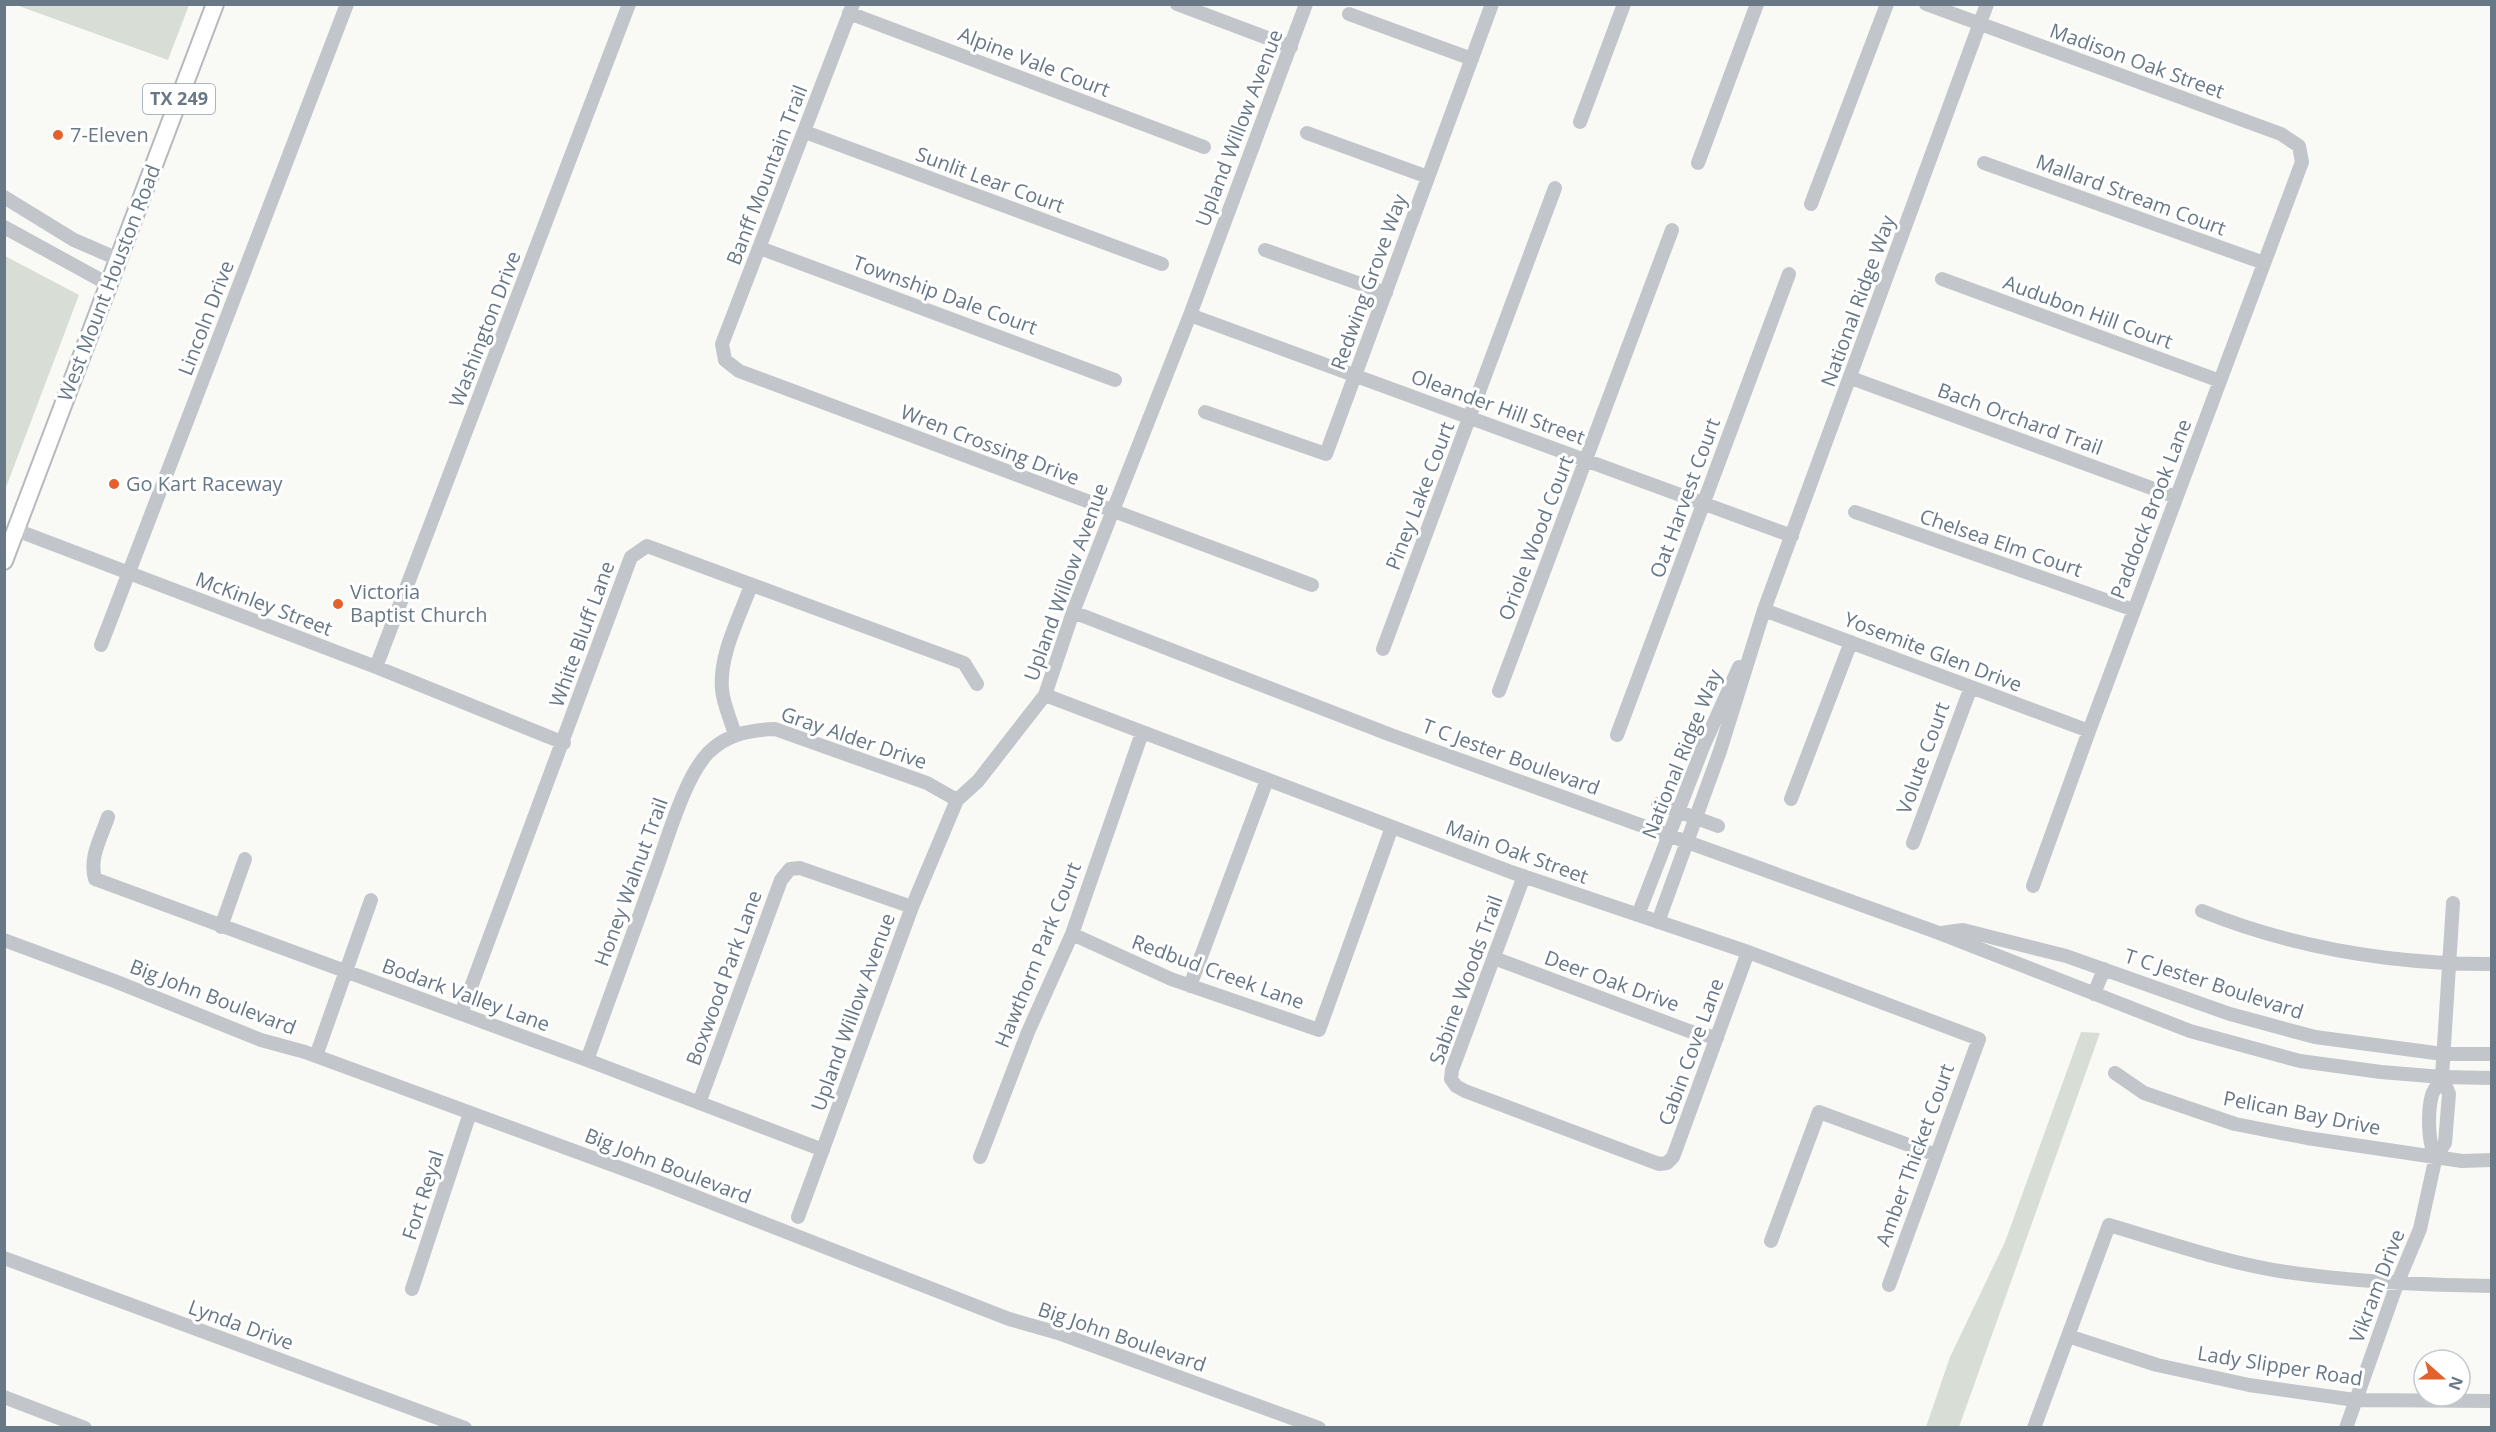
<svg xmlns="http://www.w3.org/2000/svg" width="2496" height="1432" viewBox="0 0 2496 1432" font-family="'Open Sans',sans-serif">
  <style>
    .green { fill: #d8ded6 }
    .lines { fill: none; stroke-linecap: round; stroke-linejoin: round }
    .major-casing { stroke: #b6babe; stroke-width: 20 }
    .minor { stroke: #c2c6ca; stroke-width: 14 }
    .major { stroke: #fff; stroke-width: 16 }
    .poi-dot { fill: #e3612c; stroke: #fff; stroke-width: 2 }
    .labels { text-anchor: middle; stroke-width: 6; stroke-linejoin: round; paint-order: stroke }
    .shield { fill: #fff; stroke: #95a0ab; stroke-width: 1.5 }
    .shield-label { font-size: 18px; font-weight: bold; fill: #687887 }
    .street-label { font-size: 20px; fill: #687887; stroke: #fff }
    .poi-label { font-size: 20px; fill: #687887; stroke: #fff; text-anchor: start }
  </style>
  <rect width="100%" height="100%" fill="#f9f9f6"/>
  <path class="green" d="M16,5H189L168,60Z
    M5,256L79,295L5,490Z
    M2081,1032L2100,1033L1959,1427H1926L1950,1357L2005,1242Z"/>
  <g class="lines">
    <g class="major-casing">
      <path id="major" d="M4,561L215,4"/>
    </g>
    <path class="minor" d="M853,4L722,344L725,360L739,371L1312,585
      M1177,4L1291,47
      M1926,4L2281,134L2299,146L2302,162L2089,731L2033,886
      M849,13L1204,147
      M1349,14L1472,59
      M1580,122L1624,4
      M805,132L1162,264
      M1307,133L1428,177
      M1698,163L1757,4
      M1984,163L2264,263
      M4,197L74,240L118,259
      M1811,204L1887,4
      M4,227L108,284
      M760,248L1115,380
      M1265,250L1386,293
      M1942,279L2220,381
      M1190,315L1792,536
      M1851,378L2176,497
      M1205,412L1326,454L1492,4
      M1855,512L2134,610
      M16,530L376,667L564,743
      M1764,610L2089,731
      M1073,612L1391,735L1939,933L2190,1031L2300,1061L2381,1072L2442,1077L2492,1078
      M101,645L347,4
      M1383,649L1555,188
      M376,667L629,4
      M1499,691L1672,230
      M1045,695L1511,872L1748,952L1979,1039L1889,1285
      M735,735C731,720 723,704 722,689C719,654 740,617 751,585
      M1617,735L1789,274
      M1791,799L1851,642
      M1658,804L1718,826
      M108,817C101,838 89,857 95,879L587,1060L823,1150
      M1913,843L1971,687
      M1524,876L1452,1070L1451,1079L1456,1086L1465,1091L1659,1164L1667,1163L1673,1157L1748,952
      M2202,911C2294,948 2393,964 2492,964
      M1638,915L1703,747L1739,667
      M1658,922L1720,751L1764,610L1987,4
      M221,927L245,859
      M1941,933L1963,930L2066,956L2230,1014L2315,1037L2443,1054H2492
      M1072,934L1171,979L1319,1030L1392,827
      M4,940L117,982L261,1040L305,1052L656,1181L1009,1319L1058,1333L1319,1428
      M1494,958L1689,1031L1717,1038
      M1190,986L1267,780
      M2094,994L2104,969
      M461,1014L631,557L647,546L964,663L977,684
      M316,1056L371,900
      M587,1060C610,997 633,933 656,870C668,837 685,777 708,753C727,734 749,730 775,729L927,783L957,800
      M2115,1073L2144,1093L2235,1124L2307,1138L2462,1161L2492,1160
      M699,1103L781,880L790,869L800,868L912,907
      M2436,1156C2427,1144 2428,1109 2432,1095C2434,1089 2439,1083 2442,1077L2453,903
      M980,1157L1028,1032L1072,934L1142,733
      M798,1217L912,907L957,800L978,781L1045,695L1073,612L1190,315L1306,4
      M1771,1241L1819,1112L1936,1155
      M4,1258L465,1428
      M412,1289L470,1113
      M2068,1336L2157,1365L2249,1385L2355,1400L2492,1401
      M4,1397L85,1428
      M2034,1428L2109,1225C2167,1242 2226,1263 2286,1272C2354,1282 2423,1285 2492,1286
      M2346,1428L2397,1284L2420,1229L2436,1156L2445,1143L2449,1094L2442,1077"/>
    <use href="#major" class="major"/>
  </g>
  <g class="poi-dot">
    <circle cx="58" cy="135" r="6"/>
    <circle cx="114" cy="484" r="6"/>
    <circle cx="338" cy="604" r="6"/>
  </g>
  <g class="labels">
    <rect class="shield" x="143" y="84" width="72" height="30" rx="4.5"/>
    <g class="shield-label">
      <text x="179" y="105">TX 249</text>
    </g>
    <g class="street-label">
      <text transform="translate(2137 61) rotate(20)" y="7">Madison Oak Street</text>
      <text transform="translate(1034 62) rotate(21)" y="7">Alpine Vale Court</text>
      <text transform="translate(1239 128) rotate(-69)" y="7">Upland Willow Avenue</text>
      <text transform="translate(767 175) rotate(-69)" y="7">Banff Mountain Trail</text>
      <text transform="translate(990 180) rotate(20)" y="7">Sunlit Lear Court</text>
      <text transform="translate(2131 195) rotate(20)" y="7">Mallard Stream Court</text>
      <text transform="translate(1369 282) rotate(-70)" y="7">Redwing Grove Way</text>
      <text transform="translate(109 283) rotate(-69)" y="7">West Mount Houston Road</text>
      <text transform="translate(945 295) rotate(20)" y="7">Township Dale Court</text>
      <text transform="translate(1858 301) rotate(-70)" y="7">National Ridge Way</text>
      <text transform="translate(2088 312) rotate(20)" y="7">Audubon Hill Court</text>
      <text transform="translate(206 318) rotate(-69)" y="7">Lincoln Drive</text>
      <text transform="translate(485 329) rotate(-69)" y="7">Washington Drive</text>
      <text transform="translate(1498 407) rotate(20)" y="7">Oleander Hill Street</text>
      <text transform="translate(2020 419) rotate(20)" y="7">Bach Orchard Trail</text>
      <text transform="translate(990 445) rotate(21)" y="7">Wren Crossing Drive</text>
      <text transform="translate(1420 496) rotate(-69)" y="7">Piney Lake Court</text>
      <text transform="translate(1685 498) rotate(-70)" y="7">Oat Harvest Court</text>
      <text transform="translate(2151 509) rotate(-69)" y="7">Paddock Brook Lane</text>
      <text transform="translate(1536 538) rotate(-69)" y="7">Oriole Wood Court</text>
      <text transform="translate(2001 543) rotate(19)" y="7">Chelsea Elm Court</text>
      <text transform="translate(1066 582) rotate(-70)" y="7">Upland Willow Avenue</text>
      <text transform="translate(264 604) rotate(21)" y="7">McKinley Street</text>
      <text transform="translate(582 634) rotate(-70)" y="7">White Bluff Lane</text>
      <text transform="translate(1933 652) rotate(21)" y="7">Yosemite Glen Drive</text>
      <text transform="translate(854 738) rotate(19)" y="7">Gray Alder Drive</text>
      <text transform="translate(1682 754) rotate(-68)" y="7">National Ridge Way</text>
      <text transform="translate(1511 757) rotate(20)" y="7">T C Jester Boulevard</text>
      <text transform="translate(1923 758) rotate(-70)" y="7">Volute Court</text>
      <text transform="translate(1517 852) rotate(20)" y="7">Main Oak Street</text>
      <text transform="translate(631 882) rotate(-70)" y="7">Honey Walnut Trail</text>
      <text transform="translate(1038 955) rotate(-68)" y="7">Hawthorn Park Court</text>
      <text transform="translate(1218 972) rotate(20)" y="7">Redbud Creek Lane</text>
      <text transform="translate(724 978) rotate(-70)" y="7">Boxwood Park Lane</text>
      <text transform="translate(1466 980) rotate(-70)" y="7">Sabine Woods Trail</text>
      <text transform="translate(1612 981) rotate(20)" y="7">Deer Oak Drive</text>
      <text transform="translate(2214 984) rotate(18)" y="7">T C Jester Boulevard</text>
      <text transform="translate(466 995) rotate(20)" y="7">Bodark Valley Lane</text>
      <text transform="translate(213 997) rotate(21)" y="7">Big John Boulevard</text>
      <text transform="translate(853 1012) rotate(-70)" y="7">Upland Willow Avenue</text>
      <text transform="translate(1691 1052) rotate(-70)" y="7">Cabin Cove Lane</text>
      <text transform="translate(2302 1113) rotate(11)" y="7">Pelican Bay Drive</text>
      <text transform="translate(1915 1155) rotate(-70)" y="7">Amber Thicket Court</text>
      <text transform="translate(668 1166) rotate(21)" y="7">Big John Boulevard</text>
      <text transform="translate(423 1195) rotate(-72)" y="7">Fort Reyal</text>
      <text transform="translate(2377 1286) rotate(-69)" y="7">Vikram Drive</text>
      <text transform="translate(241 1325) rotate(20)" y="7">Lynda Drive</text>
      <text transform="translate(1122 1337) rotate(19)" y="7">Big John Boulevard</text>
      <text transform="translate(2280 1366) rotate(9)" y="7">Lady Slipper Road</text>
    </g>
    <g class="poi-label">
      <text x="70" y="142">7-Eleven</text>
      <text x="126" y="491">Go Kart Raceway</text>
      <text x="350" y="599">Victoria<tspan x="350" dy="23">Baptist Church</tspan></text>
    </g>
  </g>
  <rect width="2496" height="1432" fill="none" stroke="#687887" stroke-width="12"/>
  <g transform="translate(2442 1378) rotate(111)"><circle r="28" fill="#ffffff" stroke="#c3c9cf" stroke-width="1.5"/>
  <path d="M0-4.5L10 22L0 15L-10 22Z" fill="#e3612c"/>
  <text y="-9" font-size="16" font-weight="bold" text-anchor="middle" fill="#687887">N</text>
  </g>
</svg>
